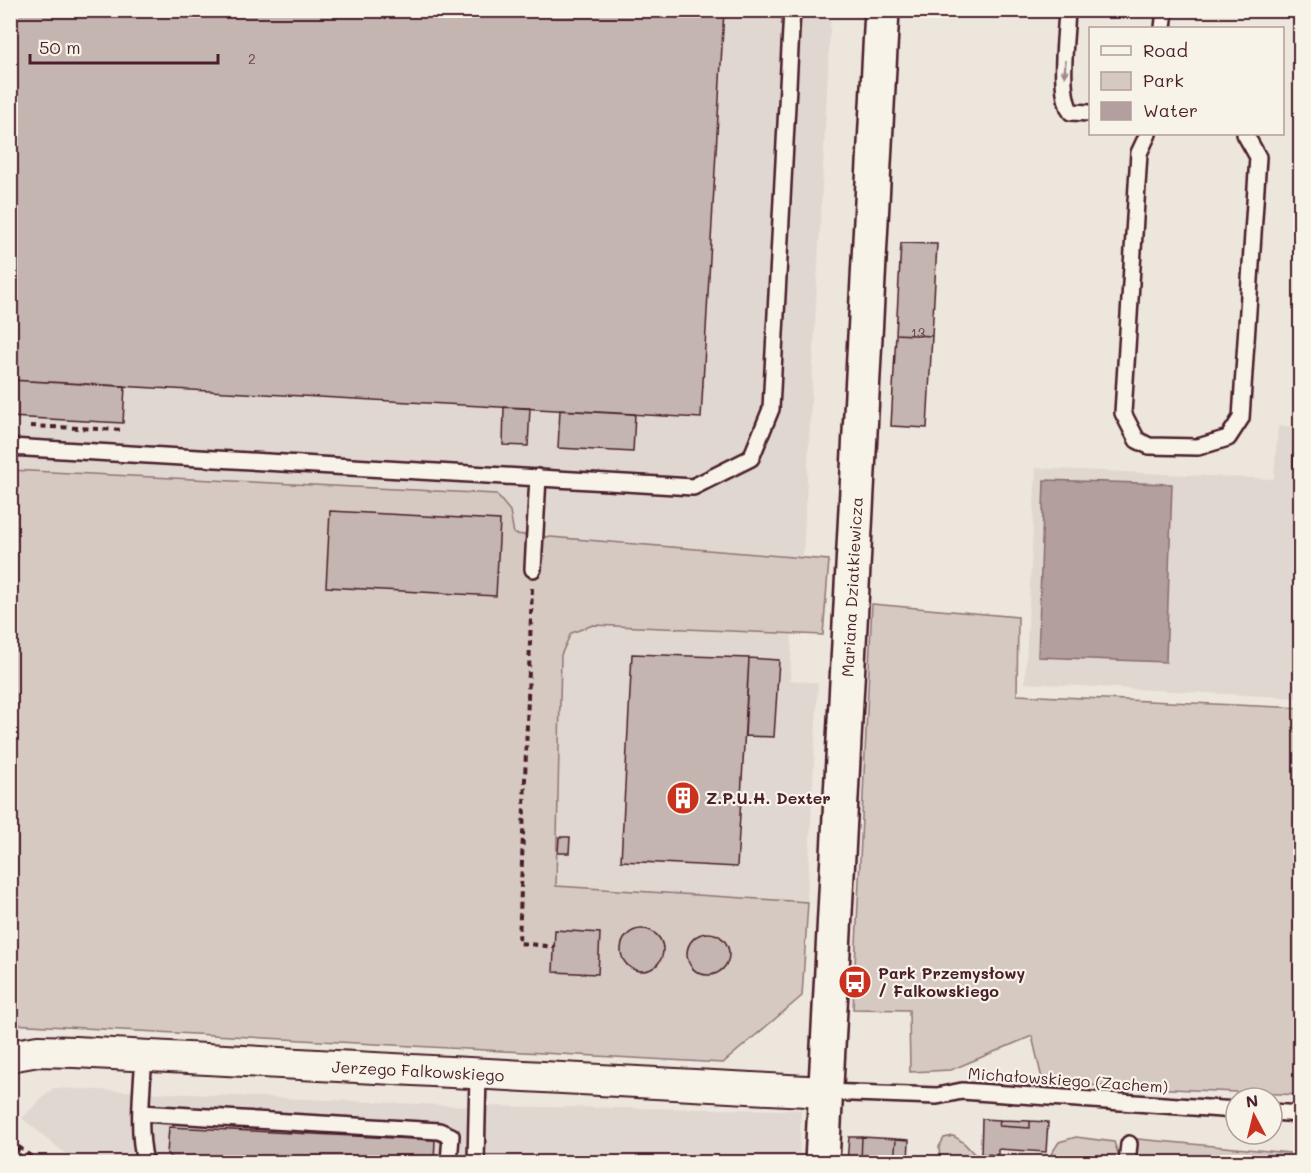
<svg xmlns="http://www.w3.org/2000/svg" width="1311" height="1173" viewBox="0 0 1311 1173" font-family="Mali,sans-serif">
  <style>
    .built { fill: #e0d7d0 }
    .green { fill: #d5c9c2; stroke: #907476; stroke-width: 1.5 }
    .water { fill: #b39f9d; stroke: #896c6f; stroke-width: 1.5 }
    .building { fill: #c4b5b0; stroke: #4a1f2b; stroke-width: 1.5 }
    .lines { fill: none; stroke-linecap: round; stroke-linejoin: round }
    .service-casing { stroke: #4a1f2b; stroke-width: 20 }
    .minor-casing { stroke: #4a1f2b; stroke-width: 34 }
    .tertiary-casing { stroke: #4a1f2b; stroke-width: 38 }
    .path { stroke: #4a1f2b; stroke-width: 4; stroke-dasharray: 6 4.5; stroke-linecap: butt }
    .service { stroke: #f7f3e8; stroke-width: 15 }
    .minor { stroke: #f7f3e8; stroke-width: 30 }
    .tertiary { stroke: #f7f3e8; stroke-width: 33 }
    .oneway { fill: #a0898a }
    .labels { text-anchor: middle; stroke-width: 4.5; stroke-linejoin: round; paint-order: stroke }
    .number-label { font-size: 14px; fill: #68444c }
    .street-label { font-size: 16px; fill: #4a1f2b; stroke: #f7f3e8 }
    .poi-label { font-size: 16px; font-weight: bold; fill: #4a1f2b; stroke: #f7f3e8; text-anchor: start }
  </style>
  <rect width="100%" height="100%" fill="#ece6dd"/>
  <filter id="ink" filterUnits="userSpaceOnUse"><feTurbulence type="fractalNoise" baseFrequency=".0167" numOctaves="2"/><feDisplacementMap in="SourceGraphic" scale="12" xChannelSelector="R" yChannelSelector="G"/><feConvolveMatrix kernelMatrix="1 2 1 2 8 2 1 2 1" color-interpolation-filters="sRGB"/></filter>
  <g filter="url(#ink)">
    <path class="built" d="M10,11H831L803,557L829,560L823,635L792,634L790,680L818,683L802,996L723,1063L11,1024Z
      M1278,426L1300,427V698L1025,683L1036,468L1274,479Z
      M53,1088L465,1106L801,1110L799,1162H76L22,1118Z"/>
    <path class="green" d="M10,470L496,494L510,511L514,534L829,560L823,635L593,625L571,633L561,655L556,886L808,902L802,996L723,1063L11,1024Z
      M872,604L1018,617L1017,695L1300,708V1095L1043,1083L1032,1036L951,1070L910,1072L909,1010L853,1009Z
      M953,1136C967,1142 969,1151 981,1160L1048,1159L1059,1142L1076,1137L1114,1142L1119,1156V1162H940L939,1147L944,1138Z
      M1137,1139L1300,1154V1162H1136Z"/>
    <path class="water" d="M1044,480L1172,484L1166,662L1038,657Z"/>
    <path class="building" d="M10,10H724L701,418L10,380Z
      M901,243L937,244L932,336L896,334Z
      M896,334L932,336L927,428L891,426Z
      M10,380L125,386L123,423L10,417Z
      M504,407L530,408L528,446L503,445Z
      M560,410L635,414L633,452L558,448Z
      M1294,443L1300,444V467L1293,466Z
      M330,511L500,520L496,596L326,587Z
      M632,654L749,658L737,867L621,861Z
      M749,658L779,660L774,737L745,736Z
      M559,837H570L569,853H558Z
      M621 950a21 21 0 1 1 42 0a21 21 0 1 1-42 0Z
      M555,930L600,933L598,974L553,972Z
      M687 954a21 21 0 1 1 42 0a21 21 0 1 1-42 0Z
      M982,1119L1000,1120L999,1126L1030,1128V1121L1048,1122L1046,1152L998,1149V1155L981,1154Z
      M1000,1120L1030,1121V1128L999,1126Z
      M169,1127L435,1140L434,1162H177L167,1154Z
      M849,1137H862L861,1162H847Z
      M862,1137L896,1139L894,1162H861Z
      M896,1139L909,1140L908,1162H894Z"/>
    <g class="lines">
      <g class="service-casing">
        <path id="service" d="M1067,10C1066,37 1058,91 1071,112L1090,113
          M1163,28L1165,10
          M1148,134L1139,153L1123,413L1137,440L1149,446L1198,447L1228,438L1241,418L1258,157L1245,134
          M10,447L693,487L751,458L771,409L792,10
          M533,569L538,477
          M144,1055C142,1090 137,1128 145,1162
          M825,1092L937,1096L962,1091L1236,1110
          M1272,1112L1300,1114
          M141,1113L439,1131L451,1136L449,1162
          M476,1162L478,1074
          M1127,1162L1129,1144"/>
      </g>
      <g class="minor-casing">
        <path id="minor" d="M10,1056L38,1051L75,1052L825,1092"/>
      </g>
      <g class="tertiary-casing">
        <path id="tertiary" d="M822,1162L882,10"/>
      </g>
      <path class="path" d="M30,426L123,430
        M532,588L519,943L555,947
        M10,1140L38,1162
        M10,1148L28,1162
        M10,1159L20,1147"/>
      <use href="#service" class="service"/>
      <use href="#minor" class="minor"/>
      <use href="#tertiary" class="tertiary"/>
    </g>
    <defs><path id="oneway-solid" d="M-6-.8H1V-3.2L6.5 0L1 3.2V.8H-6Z" transform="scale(1.5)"/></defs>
    <use class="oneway" href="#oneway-solid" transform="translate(1065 69) rotate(92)"/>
  </g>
  <defs>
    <g id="building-disc" transform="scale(1.725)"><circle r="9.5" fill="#c8321e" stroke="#f7f3e8"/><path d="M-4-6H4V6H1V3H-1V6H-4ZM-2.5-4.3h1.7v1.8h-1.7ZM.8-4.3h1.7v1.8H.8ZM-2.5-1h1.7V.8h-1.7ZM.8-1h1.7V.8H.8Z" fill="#fff"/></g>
    <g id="bus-disc" transform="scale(1.725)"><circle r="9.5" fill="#c8321e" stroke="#f7f3e8"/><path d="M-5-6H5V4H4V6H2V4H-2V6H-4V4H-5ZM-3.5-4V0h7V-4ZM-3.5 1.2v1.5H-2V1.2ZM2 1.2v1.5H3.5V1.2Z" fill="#fff"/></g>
  </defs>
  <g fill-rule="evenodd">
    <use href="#building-disc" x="683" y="798"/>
    <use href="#bus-disc" x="855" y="982"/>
  </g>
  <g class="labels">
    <g class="number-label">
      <text x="252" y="64">2</text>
      <text x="918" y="338">13</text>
    </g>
    <g class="street-label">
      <text transform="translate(852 587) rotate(-87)" y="6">Mariana Dziatkiewicza</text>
      <text transform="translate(418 1071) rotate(3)" y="6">Jerzego Falkowskiego</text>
      <text transform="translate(1068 1080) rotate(4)" y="6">Michałowskiego (Zachem)</text>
    </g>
    <g class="poi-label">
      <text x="706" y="804">Z.P.U.H. Dexter</text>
      <text x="878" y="979">Park Przemysłowy<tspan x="878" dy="18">/ Falkowskiego</tspan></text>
    </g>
  </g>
  <rect width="1311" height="1173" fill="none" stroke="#f7f3e8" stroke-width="36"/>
  <rect x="18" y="18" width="1275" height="1137" fill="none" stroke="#4a1f2b" stroke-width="2" filter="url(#ink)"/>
  <rect x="1089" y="27" width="195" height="108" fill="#f7f3e8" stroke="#b29e9c" stroke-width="1.5"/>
  <rect x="1101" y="46" width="30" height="9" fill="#f7f3e8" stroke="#b29e9c" stroke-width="1.5"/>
  <text x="1143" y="57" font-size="18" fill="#4a1f2b">Road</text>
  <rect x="1101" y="72" width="30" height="18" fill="#d5c9c2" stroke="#b29e9c" stroke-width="1.5"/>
  <text x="1143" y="87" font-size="18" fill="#4a1f2b">Park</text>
  <rect x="1101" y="102" width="30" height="18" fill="#b39f9d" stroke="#b29e9c" stroke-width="1.5"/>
  <text x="1143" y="117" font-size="18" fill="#4a1f2b">Water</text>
  <g transform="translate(1254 1116) rotate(353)"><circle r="28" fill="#f7f3e8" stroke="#b29e9c" stroke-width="1.5"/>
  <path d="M0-4.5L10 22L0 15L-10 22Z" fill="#c8321e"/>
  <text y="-9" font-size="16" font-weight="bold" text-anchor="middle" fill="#4a1f2b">N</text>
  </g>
  <path d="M30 54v9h188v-9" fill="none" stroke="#4a1f2b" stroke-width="3"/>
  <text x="39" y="54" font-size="18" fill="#4a1f2b" stroke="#f7f3e8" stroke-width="4.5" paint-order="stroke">50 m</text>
</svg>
